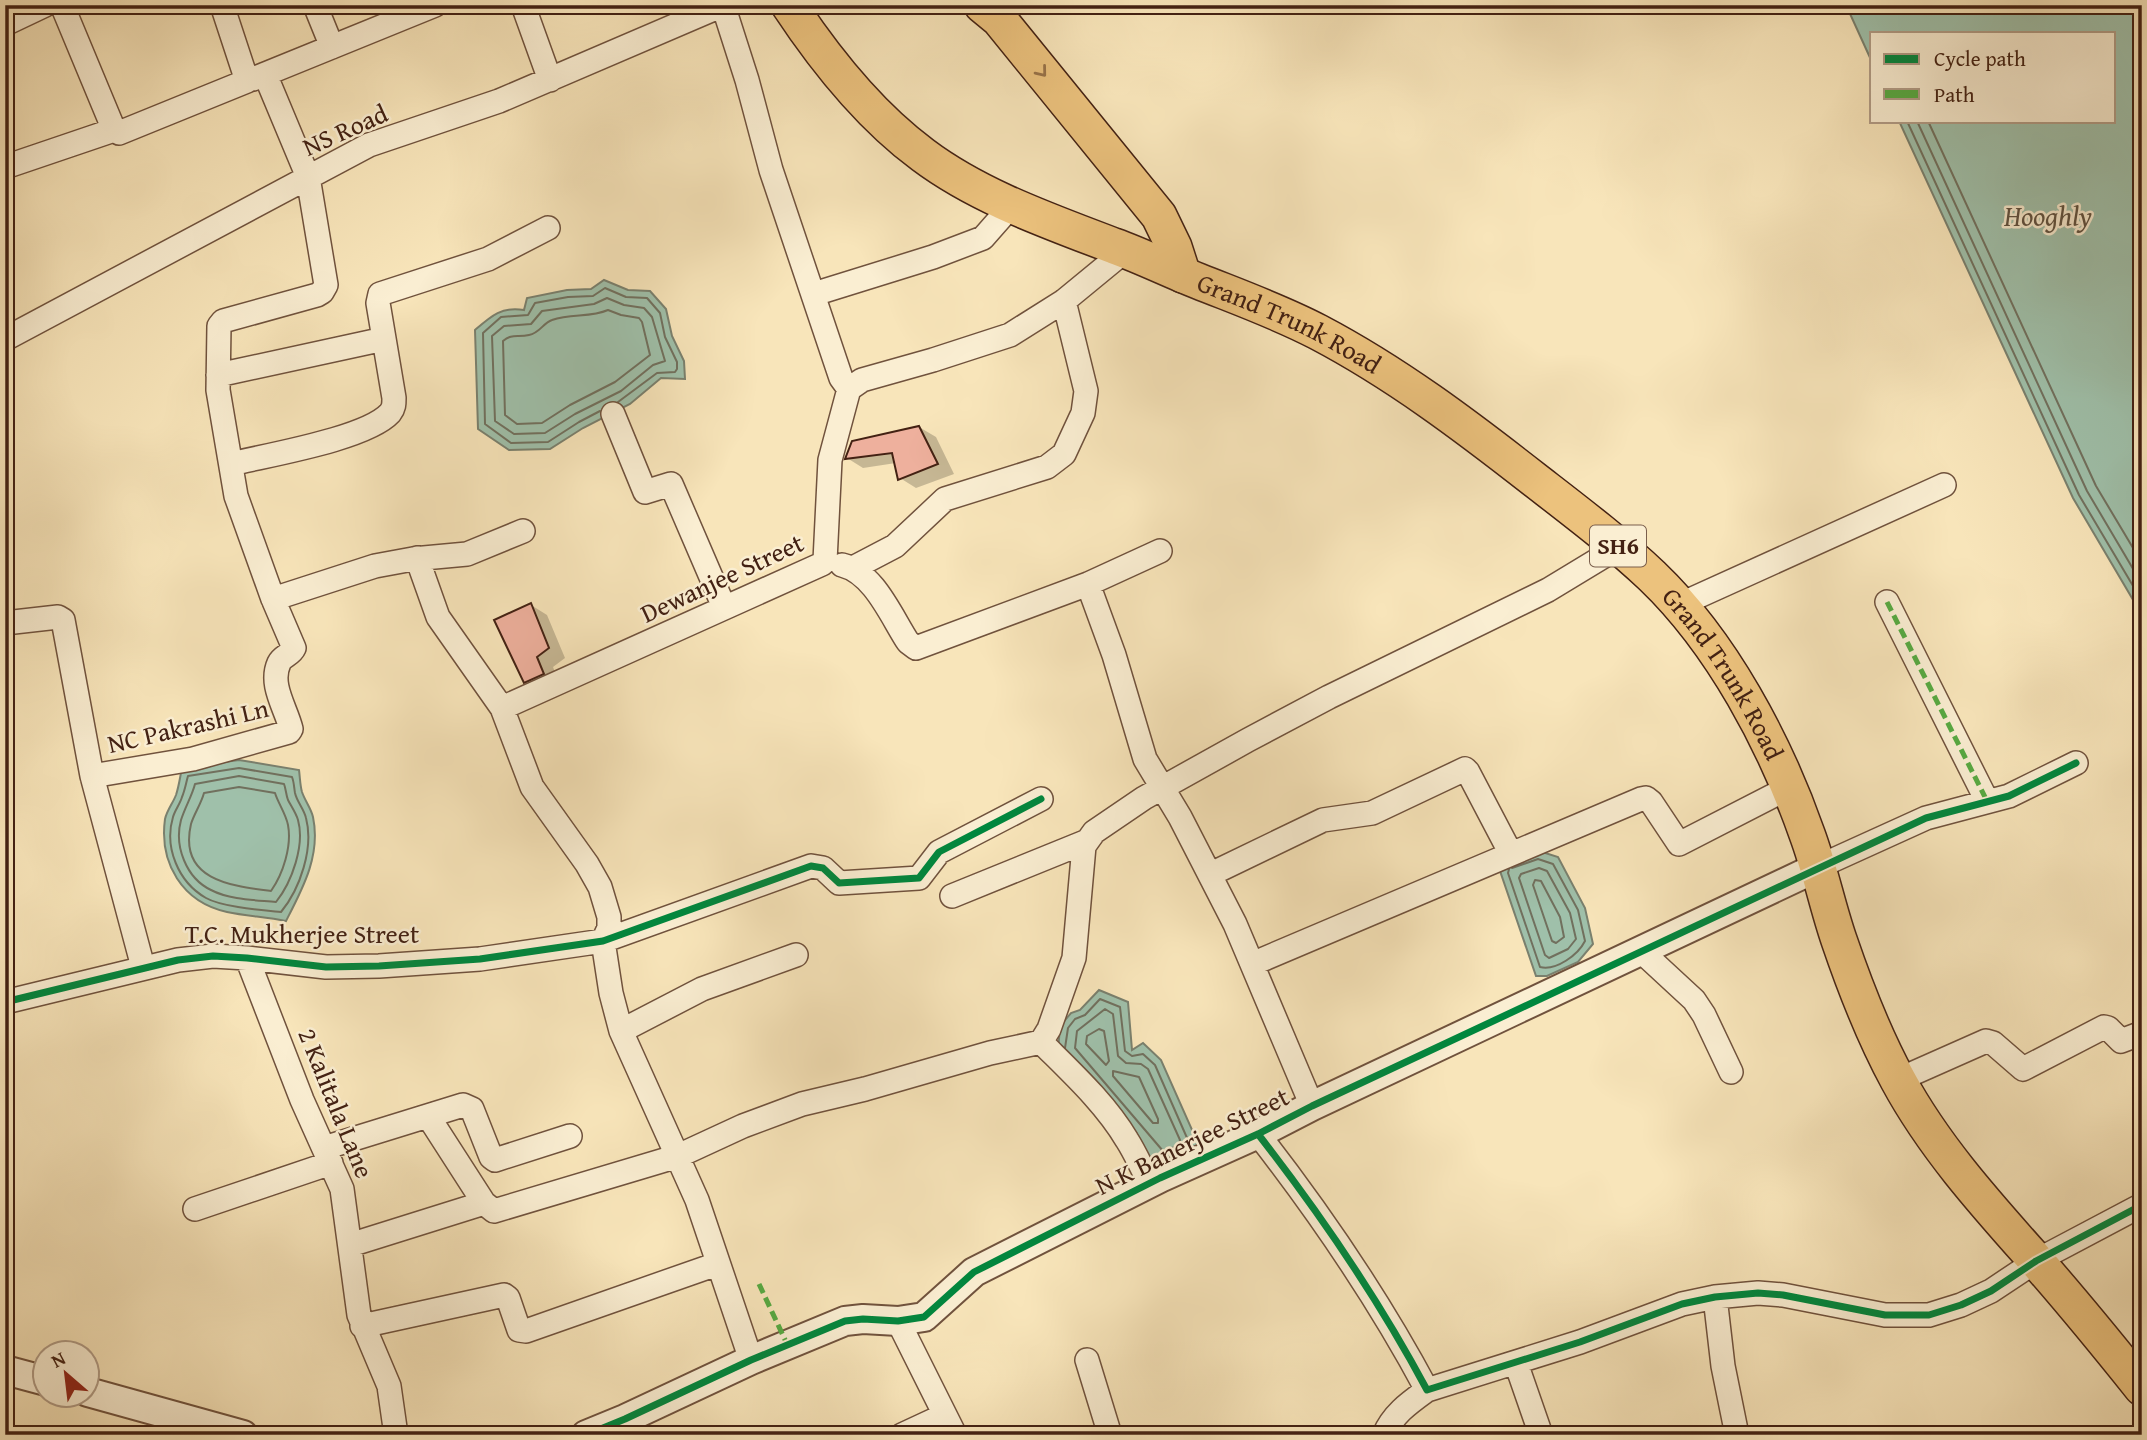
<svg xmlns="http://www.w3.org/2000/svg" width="2147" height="1440" viewBox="0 0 2147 1440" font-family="'Gentium Book Plus',serif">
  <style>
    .water { fill: #9fc0aa; stroke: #7a806e; stroke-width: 2 }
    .shadow { fill: #0003 }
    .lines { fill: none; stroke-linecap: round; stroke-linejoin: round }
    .shore { stroke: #71705e; stroke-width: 2 }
    .building { fill: #eeb09d; stroke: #432113; stroke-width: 2 }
    .minor-casing { stroke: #70523d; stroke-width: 26 }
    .tertiary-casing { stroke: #70523d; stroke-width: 32 }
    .primary-casing { stroke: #432113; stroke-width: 38 }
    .minor { stroke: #faeed2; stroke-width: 23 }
    .tertiary { stroke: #faeed2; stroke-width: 28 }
    .primary { stroke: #ecc27d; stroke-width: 35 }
    .quiet { stroke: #56aa42; stroke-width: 5; stroke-dasharray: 10 5; stroke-linecap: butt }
    .cycleway-casing { stroke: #faeed2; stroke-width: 11 }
    .cycleway { stroke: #00873e; stroke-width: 7 }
    .oneway { stroke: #987248 }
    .labels { text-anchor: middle; stroke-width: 5; stroke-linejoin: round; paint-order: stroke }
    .shield { fill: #faeed2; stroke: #7a5e4c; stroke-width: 2 }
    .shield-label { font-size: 24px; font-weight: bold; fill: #432113 }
    .street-label { font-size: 26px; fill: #432113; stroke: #faeed2 }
    .water-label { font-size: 28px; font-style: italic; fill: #5f5140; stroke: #faeed2 }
  </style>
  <rect width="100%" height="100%" fill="#f8e5ba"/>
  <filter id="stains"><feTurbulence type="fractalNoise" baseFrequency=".00286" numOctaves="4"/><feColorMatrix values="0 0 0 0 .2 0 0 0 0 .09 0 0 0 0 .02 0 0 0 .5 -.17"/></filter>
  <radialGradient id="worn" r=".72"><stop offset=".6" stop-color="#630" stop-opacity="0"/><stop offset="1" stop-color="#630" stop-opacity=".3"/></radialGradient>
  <path class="water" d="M1846,5H2142V615L2073,498L1899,121H2114V33H1872V62Z
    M604,280L628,290L650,291L666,309L672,336L684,361L685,379L661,378L630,404L583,428L550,449L509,450L478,429L475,330C491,316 502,306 524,310L527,298L567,290L591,289Z
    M239,760L299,770C300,777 300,785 302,792C305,801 311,808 313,817C321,855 303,888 286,921C266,917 246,916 227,912C182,902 159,863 165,819C167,810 173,803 176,795C179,786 180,777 182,768Z
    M1539,851L1558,857L1585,908L1593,944L1578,962L1547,976H1536L1498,865Z
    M1099,990L1128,1002L1132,1050L1143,1043L1161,1060L1201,1150L1161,1173L1058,1052L1060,1026L1071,1013L1080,1010Z"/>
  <path class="shadow" d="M919,427L936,437L954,474L916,488L900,478L896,463L863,468L847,458Z
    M531,605L547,615L565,658L553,667L559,683L542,691L526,681Z"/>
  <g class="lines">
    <path class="shore" d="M1907,121L2079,495L2142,601
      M1917,121L2087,491L2142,584
      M1928,121L2096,486L2142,563
      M607,298L624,305L644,308L652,317L665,361L653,365L621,391L575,414L545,433L514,434L495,421L492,336L504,326L531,324L542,311L594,304Z
      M608,310L621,315L639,318L642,322L650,355L615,382L570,405L542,423L517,424L505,415L503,341C512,333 518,338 529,335C540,333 543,323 552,320C571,313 590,318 608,310Z
      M600,411L579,422L548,442L511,443L485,424L483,333L501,317L528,315L535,303L568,297L593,296L605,288L626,297L647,298L660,313L665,337L677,362V369L675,372L657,373L618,402
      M239,768L292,777C294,782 294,787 295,793C297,802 304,809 306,818C314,848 300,889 281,912C261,910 222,907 206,898C178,882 164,847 173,817C175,810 180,804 182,797C185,790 186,783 188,776Z
      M239,776L284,784C286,789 286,795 288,800C291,806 296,813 298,820C305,845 292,882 276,902C256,900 230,900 211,890C186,878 174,846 181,820C185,807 192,796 195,784Z
      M239,787L275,793C278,803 286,814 288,825C292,846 283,874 271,891C231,886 178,880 191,824C194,814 201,804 204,793Z
      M1539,868L1547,871L1570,913L1576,939L1568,949L1549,958L1545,955L1519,878L1521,874Z
      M1509,869L1508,873L1540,967C1556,971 1578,955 1585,941L1578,910L1553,864L1538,859L1512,868
      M1535,880L1541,881L1560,917L1564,937L1556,943L1552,941L1533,885Z
      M1105,1009L1113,1014L1118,1056L1126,1063L1141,1064L1148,1069L1180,1140L1179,1144L1167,1151H1163L1075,1048L1077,1031Z
      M1099,1029L1104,1031L1109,1061L1106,1065L1086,1044L1087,1036Z
      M1065,1048L1068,1028L1075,1019L1085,1015L1100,999L1120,1007L1125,1051L1132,1056L1143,1054L1155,1065L1191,1147
      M1113,1071L1139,1077L1158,1119V1123H1153L1113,1076Z"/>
  </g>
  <path class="building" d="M919,426L938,464L898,480L892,453L845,459L852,441Z
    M531,603L549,648L537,657L544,674L524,683L494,620Z"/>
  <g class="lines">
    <g class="minor-casing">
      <path id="minor" d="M62,5L114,130L119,133L247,81L222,5
        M315,5L332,47
        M523,5L550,80
        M723,5L747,80L771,170L841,378L849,389
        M5,24L45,5
        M253,79L435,5
        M5,167L114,130
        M814,294L933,257L983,238L1012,205
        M5,339L369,145L499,101L723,5
        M218,375L384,339
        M613,414L645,492L671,484L724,607
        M231,464C267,455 366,439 390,413C394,408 394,404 394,398L378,303L380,294L488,259L548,228
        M417,558L438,617L502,708L532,787L587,864L600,887L609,917V928L603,941L611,993L621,1031L697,1200L751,1360
        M842,565C874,573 891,616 908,642L916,648L1088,584L1160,551
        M853,568L895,546L945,499L1047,467L1064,454L1083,413L1086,391L1064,301
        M1088,584L1114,655L1145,759L1180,817L1235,924L1312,1106
        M273,599L375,566L413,559L467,554L523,531
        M1887,602L1987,801
        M1679,605L1944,485
        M5,623L58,617L63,620L92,776L143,967
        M502,708L822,564L825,561L830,460L849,389L862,380L933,360L1010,335L1064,301L1126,250
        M92,776L193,759L289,732L291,729C286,708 269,685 279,663C282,656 291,655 294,648L273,599L236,496L218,390L219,326L223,321L317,295L322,292L326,285L308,177L265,74
        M1818,867L1926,818L2009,796L2076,763
        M1211,874L1323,820L1372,813L1465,769L1468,772L1511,854
        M952,896L1085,842
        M1641,951L1694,1000L1704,1015L1731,1072
        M247,958L302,1100L342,1189L359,1315L389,1386L396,1435
        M1252,964L1641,799L1646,798L1651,802L1679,844L1788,788
        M5,1002L178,960L213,956L247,958L326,967L379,966L480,959L603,941L811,866L823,868L839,883L919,878L939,852L1041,799
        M621,1031L702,989L796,955
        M1898,1080L1986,1041L1993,1043L2023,1069L2104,1027L2108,1028L2121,1041L2142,1033
        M428,1116L484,1203L494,1211L678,1156L743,1126L802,1104L865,1089L990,1053L1041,1042
        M1258,1134C1321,1215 1379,1300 1427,1390L1580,1342L1682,1304L1715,1297L1758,1293L1783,1295L1885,1315H1929L1961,1305L1991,1291L2036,1261L2142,1205
        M324,1148L463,1105L472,1109L491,1157L495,1160L570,1136
        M1150,1183C1142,1169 1136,1154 1127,1140C1105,1103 1071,1072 1041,1042L1049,1029L1074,958L1084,846L1094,832L1144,798L1248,740L1329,697L1548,590L1619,547
        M195,1209L331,1163
        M350,1245L484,1203
        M1715,1297L1723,1366L1737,1435
        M898,1321L955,1435
        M362,1326L504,1295L508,1298L519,1330L526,1331L717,1264
        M1087,1360L1110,1435
        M1516,1363L1541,1435
        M902,1435L945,1415
        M1384,1435C1393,1414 1409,1403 1427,1390"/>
    </g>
    <g class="tertiary-casing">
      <path id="tertiary" d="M5,1370L46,1381
        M88,1392L243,1435
        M586,1435L625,1419L751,1360L845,1321L863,1319L898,1321L924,1317L974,1272L1160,1178L1258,1134L1312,1106L1818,867"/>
    </g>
    <g class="primary-casing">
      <g id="primary">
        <path id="s1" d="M789,5C826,61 869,115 923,155C979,197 1049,221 1114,246C1142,256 1170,270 1198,281C1238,297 1280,312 1318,332C1396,373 1466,426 1535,480C1575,511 1616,542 1652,576C1722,643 1775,743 1807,834C1820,869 1827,905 1839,940C1855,987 1874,1036 1898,1080C1933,1145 1983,1201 2032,1256C2070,1299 2106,1343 2142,1388"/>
        <path d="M982,5L999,19L1159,216L1174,247L1183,275"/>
      </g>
    </g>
    <use href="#minor" class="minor"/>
    <use href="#tertiary" class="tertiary"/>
    <use href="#primary" class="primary"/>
    <path class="quiet" d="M1887,602L1987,801
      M759,1284L787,1344"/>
    <g class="cycleway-casing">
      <path id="cycleway" d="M5,1002L178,960L213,956L247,958L326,967L379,966L480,959L603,941L811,866L823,868L839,883L919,878L939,852L1041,799
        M1258,1134C1321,1215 1379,1300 1427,1390L1580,1342L1682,1304L1715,1297L1758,1293L1783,1295L1885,1315H1929L1961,1305L1991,1291L2036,1261L2142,1205
        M586,1435L625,1419L751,1360L845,1321L863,1319L898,1321L924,1317L974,1272L1160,1178L1258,1134L1312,1106L1926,818L2009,796L2076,763"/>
    </g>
    <use href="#cycleway" class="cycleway"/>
  </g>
  <defs><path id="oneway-chevron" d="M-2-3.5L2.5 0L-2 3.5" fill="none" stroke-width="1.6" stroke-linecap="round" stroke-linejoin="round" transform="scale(1.75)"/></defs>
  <use class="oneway" href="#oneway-chevron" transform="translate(1042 72) rotate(51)"/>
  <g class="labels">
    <rect class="shield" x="1590" y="525.5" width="56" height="41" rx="5"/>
    <g class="shield-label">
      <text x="1618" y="554">SH6</text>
    </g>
    <g class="street-label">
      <text transform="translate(345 130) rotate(-24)" y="9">NS Road</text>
      <text dy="9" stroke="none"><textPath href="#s1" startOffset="606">Grand Trunk Road</textPath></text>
      <text transform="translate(722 578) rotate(-25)" y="9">Dewanjee Street</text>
      <text dy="9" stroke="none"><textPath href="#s1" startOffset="1172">Grand Trunk Road</textPath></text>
      <text transform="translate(188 726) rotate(-13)" y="9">NC Pakrashi Ln</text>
      <text x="302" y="943">T.C. Mukherjee Street</text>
      <text transform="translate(336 1103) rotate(68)" y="9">2 Kalitala Lane</text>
      <text transform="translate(1192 1141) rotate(-26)" y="9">N K Banerjee Street</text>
    </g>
    <g class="water-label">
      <text x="2048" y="226">Hooghly</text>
    </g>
  </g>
  <rect width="2147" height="1440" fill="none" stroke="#f8e5ba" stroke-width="28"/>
  <rect x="7" y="7" width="2133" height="1426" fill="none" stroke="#432113" stroke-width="3.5"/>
  <rect x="14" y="14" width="2119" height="1412" fill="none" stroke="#432113" stroke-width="2"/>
  <rect x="1870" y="32" width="245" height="91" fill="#faeed2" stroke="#b19c86" stroke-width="2"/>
  <rect x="1884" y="54" width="35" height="10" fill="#00873e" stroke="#b19c86" stroke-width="2"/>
  <text x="1934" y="66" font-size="21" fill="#432113">Cycle path</text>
  <rect x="1884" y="89" width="35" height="10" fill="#56aa42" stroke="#b19c86" stroke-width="2"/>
  <text x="1934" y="102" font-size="21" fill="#432113">Path</text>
  <g transform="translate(66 1374) rotate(332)"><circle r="33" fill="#faeed2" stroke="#b19c86" stroke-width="2"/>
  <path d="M0-5L12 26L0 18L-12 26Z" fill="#8f2418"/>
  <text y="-10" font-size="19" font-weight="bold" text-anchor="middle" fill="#432113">N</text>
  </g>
  <rect width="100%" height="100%" filter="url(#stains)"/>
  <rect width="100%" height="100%" fill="url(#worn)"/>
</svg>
